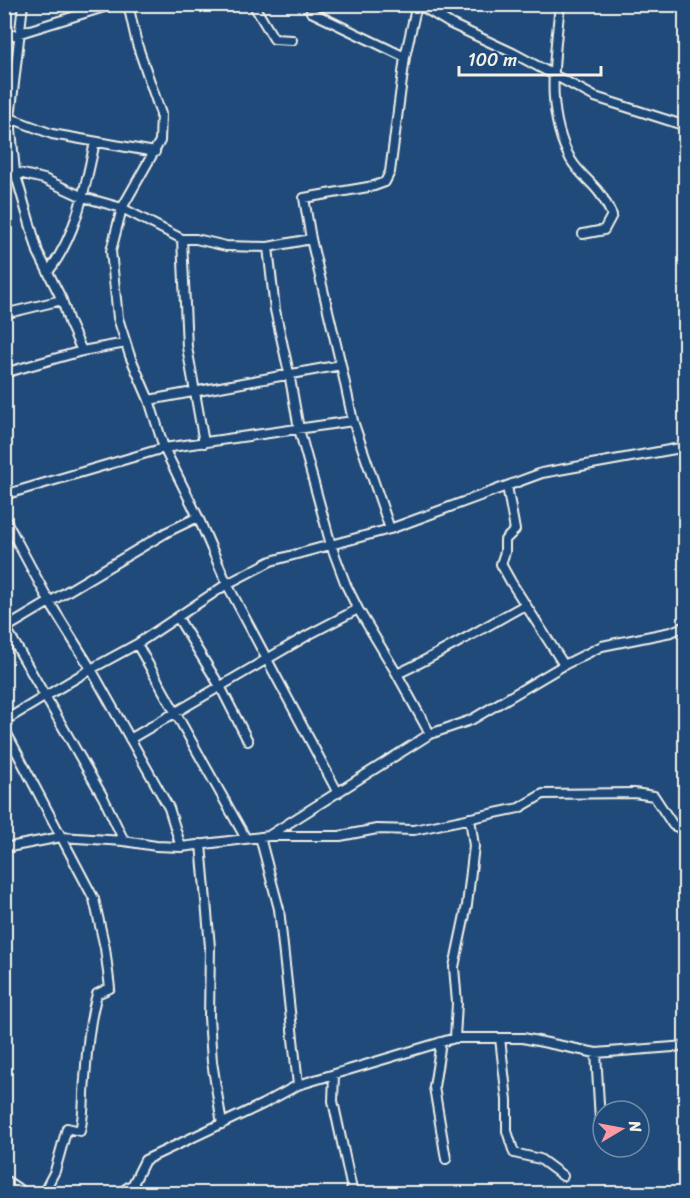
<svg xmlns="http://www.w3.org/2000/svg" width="690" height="1198" viewBox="0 0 690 1198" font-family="Sriracha,sans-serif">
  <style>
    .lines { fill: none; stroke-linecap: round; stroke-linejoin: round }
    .minor-casing { stroke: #f4f1e8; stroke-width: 12 }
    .minor { stroke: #1f4a7a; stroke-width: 8 }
  </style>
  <rect width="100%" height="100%" fill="#1f4a7a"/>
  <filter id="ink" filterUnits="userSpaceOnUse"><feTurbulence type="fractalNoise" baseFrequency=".0167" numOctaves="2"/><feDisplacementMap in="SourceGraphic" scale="12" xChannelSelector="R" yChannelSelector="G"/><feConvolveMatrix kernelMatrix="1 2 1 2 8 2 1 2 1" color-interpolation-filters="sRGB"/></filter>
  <g filter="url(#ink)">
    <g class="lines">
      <g class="minor-casing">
        <path id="minor" d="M23,4L10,118L15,172L38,252L62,300L69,322L82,351
          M128,4L137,44L161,114L160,141L122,208L111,251L118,318L130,356L149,400L164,448L198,517L227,584L338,793
          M253,4L274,39L292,40
          M418,4L451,24L513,53L595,97L686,126
          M560,4C555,57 544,111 571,160C578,172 589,180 598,191C604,198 608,207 612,215L604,230L583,234
          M311,12L405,57
          M4,38L114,4
          M4,119L10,118L52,134L155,152
          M4,176L15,172L44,179L83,197L122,208L182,239H196L226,246L268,247L311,239
          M182,239L187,347L204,443
          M268,247L275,310L289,373L299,429L331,545L346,585L358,609L397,674L430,734
          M48,272C77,235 85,187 95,142
          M4,314L62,300
          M4,373L82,351L126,343
          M149,400L341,365
          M507,486L515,530L505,540V552L501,564L511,582L564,665
          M4,495L164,448L353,421
          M4,517L50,603L91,669L169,808L181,847
          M390,529L353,421L341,365L311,239L304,198L374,186L385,182L390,172L405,57L417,4
          M178,618L221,688L248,741
          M6,628L103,797L124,841
          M4,629L167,532L198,517
          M137,644L245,837
          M397,674C441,654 482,628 525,605
          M4,721L91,669L137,644L227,584L271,561L390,529L542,473L686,447
          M4,728L94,899L105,948L110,988L97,994C89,1022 87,1050 85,1079C83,1099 85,1110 80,1131L67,1128L55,1171L43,1194
          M130,739L310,634L358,609
          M270,835L430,734L471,720L564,665L602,646L671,632L686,626
          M260,837L279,909L298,1085
          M201,844L210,947L209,1017L212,1062L222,1124
          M4,848L61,837L124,841L156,846L181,847L269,836H340L377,829L414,830L519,808L543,794L634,793L654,796L673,825L686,831
          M455,1038L457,1003L454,967L467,905L474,846L470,818
          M500,1038L507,1100V1131L514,1153L540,1159L563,1176
          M441,1042L434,1087L446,1159
          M596,1053L601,1137
          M334,1075L333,1101L353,1194
          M4,1179L26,1194
          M133,1184L140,1194
          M118,1194L133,1184L145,1160L263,1104L298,1085L455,1038H523L596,1053L686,1046"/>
      </g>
      <use href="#minor" class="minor"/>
    </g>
  </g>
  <rect width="690" height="1198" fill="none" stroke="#1f4a7a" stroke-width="24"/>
  <rect x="12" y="12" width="666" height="1174" fill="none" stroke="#f4f1e8" stroke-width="2" filter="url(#ink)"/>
  <g transform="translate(621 1129) rotate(80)"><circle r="28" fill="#1f4a7a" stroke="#748da6" stroke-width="1.5"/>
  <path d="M0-4.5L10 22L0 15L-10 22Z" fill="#ff9aa2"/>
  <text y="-9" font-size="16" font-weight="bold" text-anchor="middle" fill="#f4f1e8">N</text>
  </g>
  <path d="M459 66v9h142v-9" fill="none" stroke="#f4f1e8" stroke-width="3"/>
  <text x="468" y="66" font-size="18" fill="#f4f1e8" stroke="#1f4a7a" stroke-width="4.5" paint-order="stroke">100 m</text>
</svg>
